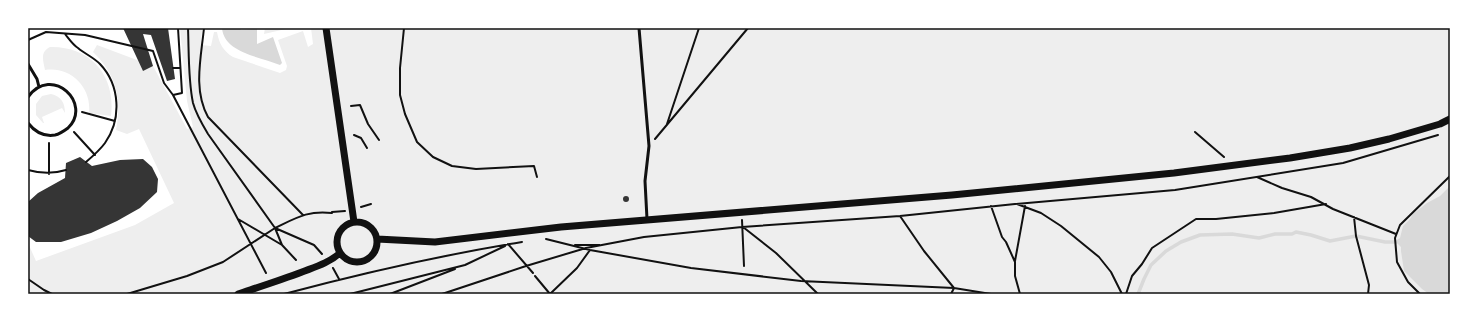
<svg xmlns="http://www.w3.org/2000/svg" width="1478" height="322" viewBox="0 0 1478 322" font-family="'PT Sans Narrow',sans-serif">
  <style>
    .green { fill: #eee }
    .water { fill: #d9d9d9 }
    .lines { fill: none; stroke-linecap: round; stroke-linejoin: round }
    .stream { stroke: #d9d9d9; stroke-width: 3.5 }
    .building { fill: #353535 }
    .path { stroke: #111; stroke-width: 2 }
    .service { stroke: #111; stroke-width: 3 }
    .tertiary { stroke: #111; stroke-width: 7 }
    .neatline { fill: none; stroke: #111; stroke-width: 1.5 }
  </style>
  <rect width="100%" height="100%" fill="#fff"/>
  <path class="green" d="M180,28L202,29L201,45L211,46L214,32H217C219,43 223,51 233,57L280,73L286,70L287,66L278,40L303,31L308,47L313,44L311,28H1450V294H28V243L36,261L135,225L174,203L139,129L127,134L116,130C122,98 116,74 93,52L97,45L153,66L187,129L193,127L187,101Z
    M265,28H290L264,34Z
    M50,47C91,46 116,76 111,116L89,113C92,87 70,66 45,70C43,60 40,52 50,47Z
    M51,94C61,96 65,103 65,113L62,108L42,117L44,123H43L36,115V104L42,96Z"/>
  <path class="water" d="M222,28H242L240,30L257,29V44L273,37L282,63L280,65C261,57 224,53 222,28Z
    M1450,186V294H1429L1422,289L1404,271L1401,251V247L1396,242L1397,240L1400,238L1403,226L1410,219L1413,214L1427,203L1440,196Z"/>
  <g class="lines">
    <path class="stream" d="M1138,294L1144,279L1151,265L1166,251L1181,242L1200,235L1232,234L1259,238L1275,234H1292L1296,232L1311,235L1330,241L1356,236L1385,242H1396"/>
  </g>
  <path class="building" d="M123,28H168L175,79L167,81L151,35L143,34L153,66L143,71Z
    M80,157L92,166L120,160L143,159L152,167L158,179L157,192L140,208L117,221L91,233L61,242H36L28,236V202L38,193L65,178L66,163Z
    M623 199a3 3 0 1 1 6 0a3 3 0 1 1-6 0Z"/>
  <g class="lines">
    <path class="path" d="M188,28C189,52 188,79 193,103C196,114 202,124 208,134L275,228L282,245L238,219
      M204,28C201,58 193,90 208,117L303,215
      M404,28L400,68V95L405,114L417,142L433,157L452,166L476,169L534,166L537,177
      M65,34C69,39 73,45 78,48C85,54 93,57 100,64C120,85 122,119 105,143C100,150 93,156 86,162
      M28,40L46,32L85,35L153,51L164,83L173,95L182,93L178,28
      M173,68H180
      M173,95L266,273
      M351,106L360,105L368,124L379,140
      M82,112L115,121
      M667,124L699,28
      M74,132L95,155
      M1195,132L1224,157
      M354,135L361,138L367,148
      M655,139L748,28
      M28,170C42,174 53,174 66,170
      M49,174V143
      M1257,177L1282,188L1311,197L1333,209L1396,234
      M1017,204L1041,213L1061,226L1099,257L1111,272L1122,294
      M991,206L1002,237L1006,242L1015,262V276L1020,294
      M361,207L371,204
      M332,212L345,211
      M900,216L924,251L954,288L951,294
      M1354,217L1356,236L1369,285L1368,294
      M742,220L744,266
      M743,227L776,253L818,294
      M546,239L590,250L691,268L801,281L954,288L991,294
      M508,244L533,273
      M282,245L296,260
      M575,245H599
      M322,254L314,245L275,228C296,218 308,210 332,213
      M1015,261L1025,206
      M333,268L339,279
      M535,276L550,294
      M28,279L44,290L52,294
      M127,294L187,276L223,262L275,228
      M284,294C363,273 442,255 522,242
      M350,294L465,265L505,246
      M390,294L455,269
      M442,294L526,266L586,248L644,237L742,227L900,216L1015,204L1175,190L1343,163L1438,135
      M550,294L577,268L590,250
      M1126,294L1132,276L1142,264L1152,248L1196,219H1216L1274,213L1326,204
      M1420,294L1408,282L1397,262L1395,238L1400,225L1450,176"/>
    <path class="service" d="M639,28L649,146L645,181L647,219
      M28,64L37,79L39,87
      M28,97C52,64 93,104 68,128C64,131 60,134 55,135C43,137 35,132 28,123"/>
    <path class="tertiary" d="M326,28L354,222
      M337 242a20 20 0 1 1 40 0a20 20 0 1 1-40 0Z
      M377,239L435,242L561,227L952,195L1174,173L1290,158L1350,148L1389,139L1440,124L1450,119
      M238,294C259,287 281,280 302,272C315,267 329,263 340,253"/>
  </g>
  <rect width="1478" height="322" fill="none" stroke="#ffffff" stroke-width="58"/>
  <rect x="29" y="29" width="1420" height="264" class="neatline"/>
</svg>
